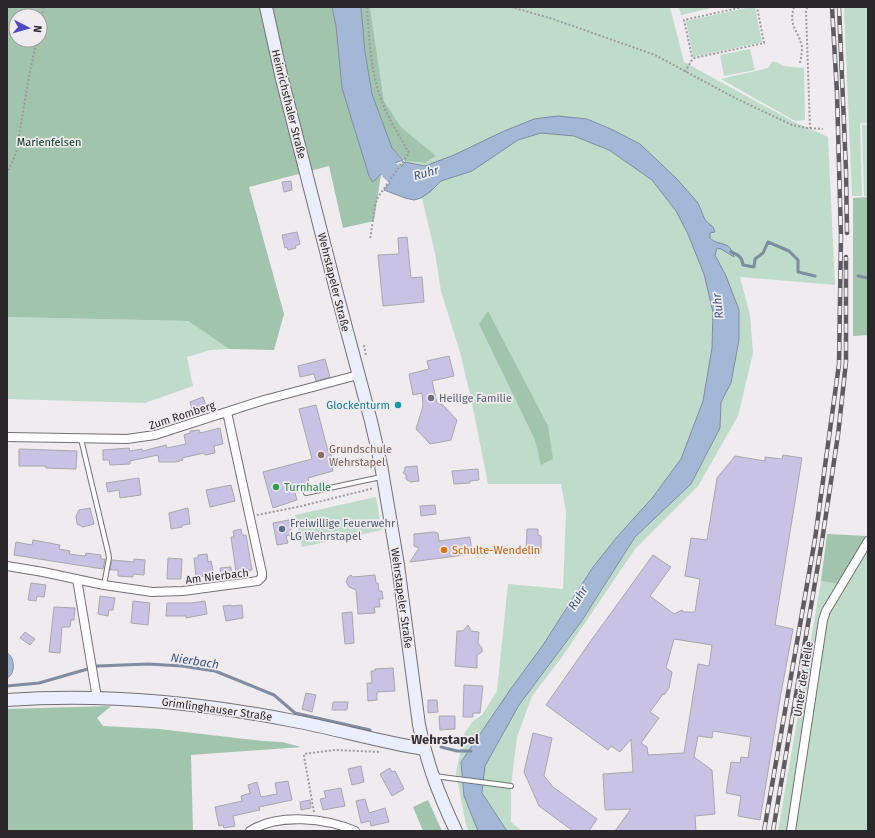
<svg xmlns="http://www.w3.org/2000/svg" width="875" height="838" viewBox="0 0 875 838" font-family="'Fira Sans',sans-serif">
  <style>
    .green { fill: #bedcc9 }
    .forest { fill: #a1c4ad; fill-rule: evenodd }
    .water { fill: #a3b7d6; stroke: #7f8ca2 }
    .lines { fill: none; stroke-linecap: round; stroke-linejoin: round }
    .stream { stroke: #7f8ca2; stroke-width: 3 }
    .river { stroke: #a3b7d6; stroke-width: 19 }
    .building { fill: #c8c2e5; stroke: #a8a8ac; fill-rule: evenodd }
    .service-casing { stroke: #737074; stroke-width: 6 }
    .minor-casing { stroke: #737074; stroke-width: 10 }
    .secondary-casing { stroke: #737074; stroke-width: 14 }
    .path { stroke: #9e9b9e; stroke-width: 2; stroke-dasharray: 2 2; stroke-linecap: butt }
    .service { stroke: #fff; stroke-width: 4 }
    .minor { stroke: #fff; stroke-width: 8 }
    .secondary { stroke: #ebeefd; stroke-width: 12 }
    .rail-casing { stroke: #5e5c5e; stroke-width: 4.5 }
    .rail { stroke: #efebef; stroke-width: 3; stroke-dasharray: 9; stroke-linecap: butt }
    .worship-dot { fill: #6b7280; stroke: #efebef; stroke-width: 1.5 }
    .culture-dot { fill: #0f9aa8; stroke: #efebef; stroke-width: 1.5 }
    .education-dot { fill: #8d6e63; stroke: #efebef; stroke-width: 1.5 }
    .leisure-dot { fill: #2e9e5b; stroke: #efebef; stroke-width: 1.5 }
    .service-dot { fill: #5c6f8a; stroke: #efebef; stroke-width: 1.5 }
    .food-dot { fill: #e8710a; stroke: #efebef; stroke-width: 1.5 }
    .labels { text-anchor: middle; stroke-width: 3.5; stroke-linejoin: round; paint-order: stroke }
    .street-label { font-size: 11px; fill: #2a282a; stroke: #efebef }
    .park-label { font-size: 11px; fill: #04331c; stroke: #efebef }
    .worship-label { font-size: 11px; fill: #5b616d; stroke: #efebef; text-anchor: start }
    .culture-label { font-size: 11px; fill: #0d838f; stroke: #efebef; text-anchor: end }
    .education-label { font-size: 11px; fill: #785e54; stroke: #efebef; text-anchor: start }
    .leisure-label { font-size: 11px; fill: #27864d; stroke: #efebef; text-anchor: start }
    .service-label { font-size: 11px; fill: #4e5e75; stroke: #efebef; text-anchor: start }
    .food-label { font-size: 11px; fill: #c56008; stroke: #efebef; text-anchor: start }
    .water-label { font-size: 12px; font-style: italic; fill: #3b5783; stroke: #efebef }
    .quarter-label { font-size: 13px; font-weight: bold; fill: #333134; stroke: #efebef }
  </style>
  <rect width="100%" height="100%" fill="#efebef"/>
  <path class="green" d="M370,7H670L684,62L794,122L828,137L835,285L740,277L750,315L753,353L738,416L698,486L635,549L562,657L532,696L517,737L511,786V822L522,831H507L482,793L485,766L519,705L581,622L635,537L691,484L720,428L721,402L731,383L739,340L704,274L713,312L712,348L703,401L681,459L653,497L617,537L593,567L543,645L510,690L461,762L478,831H469L466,825L456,773L464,734L473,721L482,715L497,691L508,584L563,589L566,512L561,484H488L472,403L460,352L441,291L435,253L417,177L392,166L405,161L425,163L435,156L401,127L384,101Z
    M679,7H716L681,15Z
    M751,7H755L762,42L693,57L686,21Z
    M844,7H868V123H860L862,196H852Z
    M750,49L755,70L724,76L720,55Z
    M772,62H777L783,66L804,68L805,120L795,121L721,79L768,68Z
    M862,125H868V196H864Z
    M7,317L188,321L229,349L210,350L187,357L193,386L145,403L7,399Z
    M376,497L382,530L302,547L295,515Z
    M868,548V831H792L826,615Z
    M821,581L838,584L822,610L789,831H778Z"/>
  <path class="forest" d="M7,7H332L336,26L342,88L369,176L373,182L381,174L374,221L343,228L329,166L249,187L284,314L274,350L229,349L188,321L7,317ZM16,16H40V40H16Z
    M361,7H370L384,101L401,127L436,156L425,163L405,161L392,148L372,94L365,52Z
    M868,197V335L853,336V198Z
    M488,311L548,426L553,459L541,465L535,440L479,324Z
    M827,534L868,536V548L838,584L821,581Z
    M111,706L97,718L103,726L159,729L263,741L282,742L301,747L191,755L193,831H7V709Z
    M428,800L442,831H423L413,807Z"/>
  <path class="water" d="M332,7H361L365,52L372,94L392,148L403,160L390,165L373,182L369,176L342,88L336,26Z
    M558,116L587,119L613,130L640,144L677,179L698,203L705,220L713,227L715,232L710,233V238C719,247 730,239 734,257L721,249L717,248L715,255L726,276L739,310V340L731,383L721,402L720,428L691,484L635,537L581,622L519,705L485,766L482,793L507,831H478L464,796L461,762L510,690L543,645L593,567L617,537L653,497L681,459L703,401L712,348L713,312L704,274L687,232L676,211L652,180L609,150L574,136L541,133L518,140L472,171L441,181L431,191L421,198L414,200L405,198L384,190L405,162L425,166L454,155L502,132L534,119Z
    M7,653C15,657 16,674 7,678Z"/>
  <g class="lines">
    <path class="stream" d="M731,252C739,255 742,257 743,265L754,267L755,259L763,253L768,242L789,251L798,260V272L815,276
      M858,276L868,278
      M7,686L39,683L98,666L148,664L182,666L215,671L274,695L295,713L370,730
      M441,747L457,751H471"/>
    <path class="river" d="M376,146C385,167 393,184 420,177"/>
  </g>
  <path class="building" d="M291,181L292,190L284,192L282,182Z
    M297,232L300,244L295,246L296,248L288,250L287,247L285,248L282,235Z
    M407,237L411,278L422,277L424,302L383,306L378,255L399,254L398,238Z
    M449,356L454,376L432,381L437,403L443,405L457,420L451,440L430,444L416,429L423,406L422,393L413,395L409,374L429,369L427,361Z
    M325,359L330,377L316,381L314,374L300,377L298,366Z
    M203,397L207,408L193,413L190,402Z
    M316,405L328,451L330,450L333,463H331L333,471L308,478L310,485L294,489L297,500L273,508L263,472L312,459L299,409Z
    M220,428L223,444L214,446L215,453L205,455L204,453L182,458L183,460L176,462H159L158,455L130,461V464L110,465L109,460H103V450L129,448L130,451L142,449L143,451L166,445L167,448L186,444L184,435L190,433V431L199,430L200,433Z
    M19,449L77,451L76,469L46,468V466H19Z
    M783,455L802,458L775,625L793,629L781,693L760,820L738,816L741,796L726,793L731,762L740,763L741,757L748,758L751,737L713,731L712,738L698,736L694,757L712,770L715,814L695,816L696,831H615L631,809L605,810L603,774L633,772L631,739L620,752L611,746L608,750L546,705L590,642L653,555L671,567L650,596L674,614L682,610L684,612H695L700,579L685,576L691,538L707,540L717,478L735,456L765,461V457L782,459ZM674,639L712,645L709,666L698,664L684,753L648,755L647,747L641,743L659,718L650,712L663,694L664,695L669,688L672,672L666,668Z
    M417,466L419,481L410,482L406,479V475L403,473L405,470V467Z
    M478,469L479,480L470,481V483L454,484L452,471Z
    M139,478L141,495L120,498L119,490L108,492L106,483Z
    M231,485L235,501L210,507L206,490Z
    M435,505L436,514L421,516L420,506Z
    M90,508L94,524L83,527L77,524L76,516L79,510Z
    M188,508L190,524L183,525L182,527L171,529L169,513Z
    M289,520L292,535L286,536L288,543L277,545L273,523Z
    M241,529L242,535H246L252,570L236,572L231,537H234L233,531Z
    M527,529H538V535L541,536V553L526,552Z
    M434,532L438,533L439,541L470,537L472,554L410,562L419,548L414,546V534Z
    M33,540L60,545L59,549L70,551L69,554L85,556L86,553L101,555V559H105L103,569L14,555L16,542L32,545Z
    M207,554L208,562L211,561L214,575L196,577L194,558H198V555Z
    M168,558L182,559L181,579H167Z
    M134,559L145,560L144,575L133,574V577L118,576V570H110L112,560L134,562Z
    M231,567L232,576L222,578L220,568Z
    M351,575L353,577L375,575L376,583H378L379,591H382L383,599H379L380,607H374L375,613L358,614L356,590L349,587L346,582L348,577Z
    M31,583L46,585L44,597L37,596L36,601L28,600Z
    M100,596L115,598L113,610H109L108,616L98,614Z
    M133,601L150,603L148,625L131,623Z
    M205,601L207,614L186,618V616H166L167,603H191Z
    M231,605V606L242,605L243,618L226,621L223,606Z
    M54,607L75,608L74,620H71L70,627H62L60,653L49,652Z
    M352,612L354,643L345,644L342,613Z
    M468,625L471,631L479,632L478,643L482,648V652L477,655V668L455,666L457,631H463Z
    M25,632L35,639L30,645L20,638Z
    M393,668L395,691L377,692V700L368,701L367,683H372L371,671H375V669Z
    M464,685L483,686L480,713H473V717H463Z
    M306,693L316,695L312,712L302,709Z
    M428,700H437L438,712L428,713Z
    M333,702H348L347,710H332Z
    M439,716H455V729L440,730Z
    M533,733L552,738L544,776L553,787L597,819L589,831H573L539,806L524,772Z
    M361,766L364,782L352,785L348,769Z
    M390,768L392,772L395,771L404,789L392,796L380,774Z
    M288,781L292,800L259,807L260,810L233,816L235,826L224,828L223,825L219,826L215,807L242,801L241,796L250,793L248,785L257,782L261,797L277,794L275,783Z
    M341,788L345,806L323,810L320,799L326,798L324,791Z
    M365,799L369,813L385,808L389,822L371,826L370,821L361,823L356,801Z
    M310,800L311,808L301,810L300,802Z"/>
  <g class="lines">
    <g class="service-casing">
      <path id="service" d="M81,439L108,552L109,558L104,585
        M306,493L381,477
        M434,776L511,786"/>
    </g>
    <g class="minor-casing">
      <path id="minor" d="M7,437L127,439L155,435L264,400L358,375
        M7,566L43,572L104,585L152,592L183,591L258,581L262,577V573L227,412
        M77,579L97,698
        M250,831C278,813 326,818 355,831
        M791,831L823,620L826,611L868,541"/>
    </g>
    <g class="secondary-casing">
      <path id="secondary" d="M266,7L282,79L336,290L371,421L381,465L398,565L419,725C427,764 439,795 456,831
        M7,700C104,693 198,702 294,721C337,729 380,742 424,749"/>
    </g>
    <path class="path" d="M367,7C369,35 370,63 378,90C384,112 398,133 409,153L378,197L375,205L370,240
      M511,7L553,19L655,55L735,98L792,125L807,128L823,129
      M743,7L684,20L692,57L694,58L764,43L757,7
      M794,7C788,27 799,31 802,47C802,53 801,58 800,63
      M807,7L806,11L810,128
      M40,25L44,7
      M685,72L693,58
      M7,174L16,153L30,71L37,40
      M364,345L366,356
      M257,515L302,506L374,488
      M314,812L304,756V754L335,750L381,752"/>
    <use href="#service" class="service"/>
    <use href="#minor" class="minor"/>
    <use href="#secondary" class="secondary"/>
    <g class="rail-casing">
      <path id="rail" d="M839,7L846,171L847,233
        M764,831L815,539L839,364L841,237L837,93L832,7
        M773,831L822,541L838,435L846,362V257"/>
    </g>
    <use href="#rail" class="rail"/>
  </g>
  <circle class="worship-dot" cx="431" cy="398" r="4"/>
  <circle class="culture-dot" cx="398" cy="405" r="4"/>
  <circle class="education-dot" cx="321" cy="455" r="4"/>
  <circle class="leisure-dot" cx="276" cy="487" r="4"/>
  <circle class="service-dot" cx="282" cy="529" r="4"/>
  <circle class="food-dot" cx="444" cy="550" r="4"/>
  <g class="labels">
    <g class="street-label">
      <text transform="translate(289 104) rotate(76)" y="4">Heinrichsthaler Straße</text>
      <text transform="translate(334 282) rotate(76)" y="4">Wehrstapeler Straße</text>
      <text transform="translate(182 415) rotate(-18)" y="4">Zum Romberg</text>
      <text transform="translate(217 576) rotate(-7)" y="4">Am Nierbach</text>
      <text transform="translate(402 598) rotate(82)" y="4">Wehrstapeler Straße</text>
      <text transform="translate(803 679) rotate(-81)" y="4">Unter der Helle</text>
      <text transform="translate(217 709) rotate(8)" y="4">Grimlinghauser Straße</text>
    </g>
    <g class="park-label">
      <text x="49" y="146">Marienfelsen</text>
    </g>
    <g class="worship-label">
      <text x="439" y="402">Heilige Familie</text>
    </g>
    <g class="culture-label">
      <text x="390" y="409">Glockenturm</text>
    </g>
    <g class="education-label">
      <text x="329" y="453">Grundschule<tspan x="329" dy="13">Wehrstapel</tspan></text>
    </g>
    <g class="leisure-label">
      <text x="284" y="491">Turnhalle</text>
    </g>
    <g class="service-label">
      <text x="290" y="527">Freiwillige Feuerwehr<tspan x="290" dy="13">LG Wehrstapel</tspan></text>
    </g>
    <g class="food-label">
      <text x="452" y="554">Schulte-Wendelin</text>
    </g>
    <g class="water-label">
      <text transform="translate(426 173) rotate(-15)" y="4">Ruhr</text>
      <text transform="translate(718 306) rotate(-96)" y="4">Ruhr</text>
      <text transform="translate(578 598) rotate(-58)" y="4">Ruhr</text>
      <text transform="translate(195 661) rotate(9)" y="4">Nierbach</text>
    </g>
    <g class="quarter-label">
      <text x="445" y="744">Wehrstapel</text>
    </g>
  </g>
  <rect width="875" height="838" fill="none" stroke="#2a282a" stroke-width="16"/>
  <g transform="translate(28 28) rotate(96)"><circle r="19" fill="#efebef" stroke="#a09da0"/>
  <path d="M0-3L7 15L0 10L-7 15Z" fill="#4e4ac1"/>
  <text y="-6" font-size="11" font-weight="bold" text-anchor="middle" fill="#2a282a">N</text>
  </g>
</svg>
